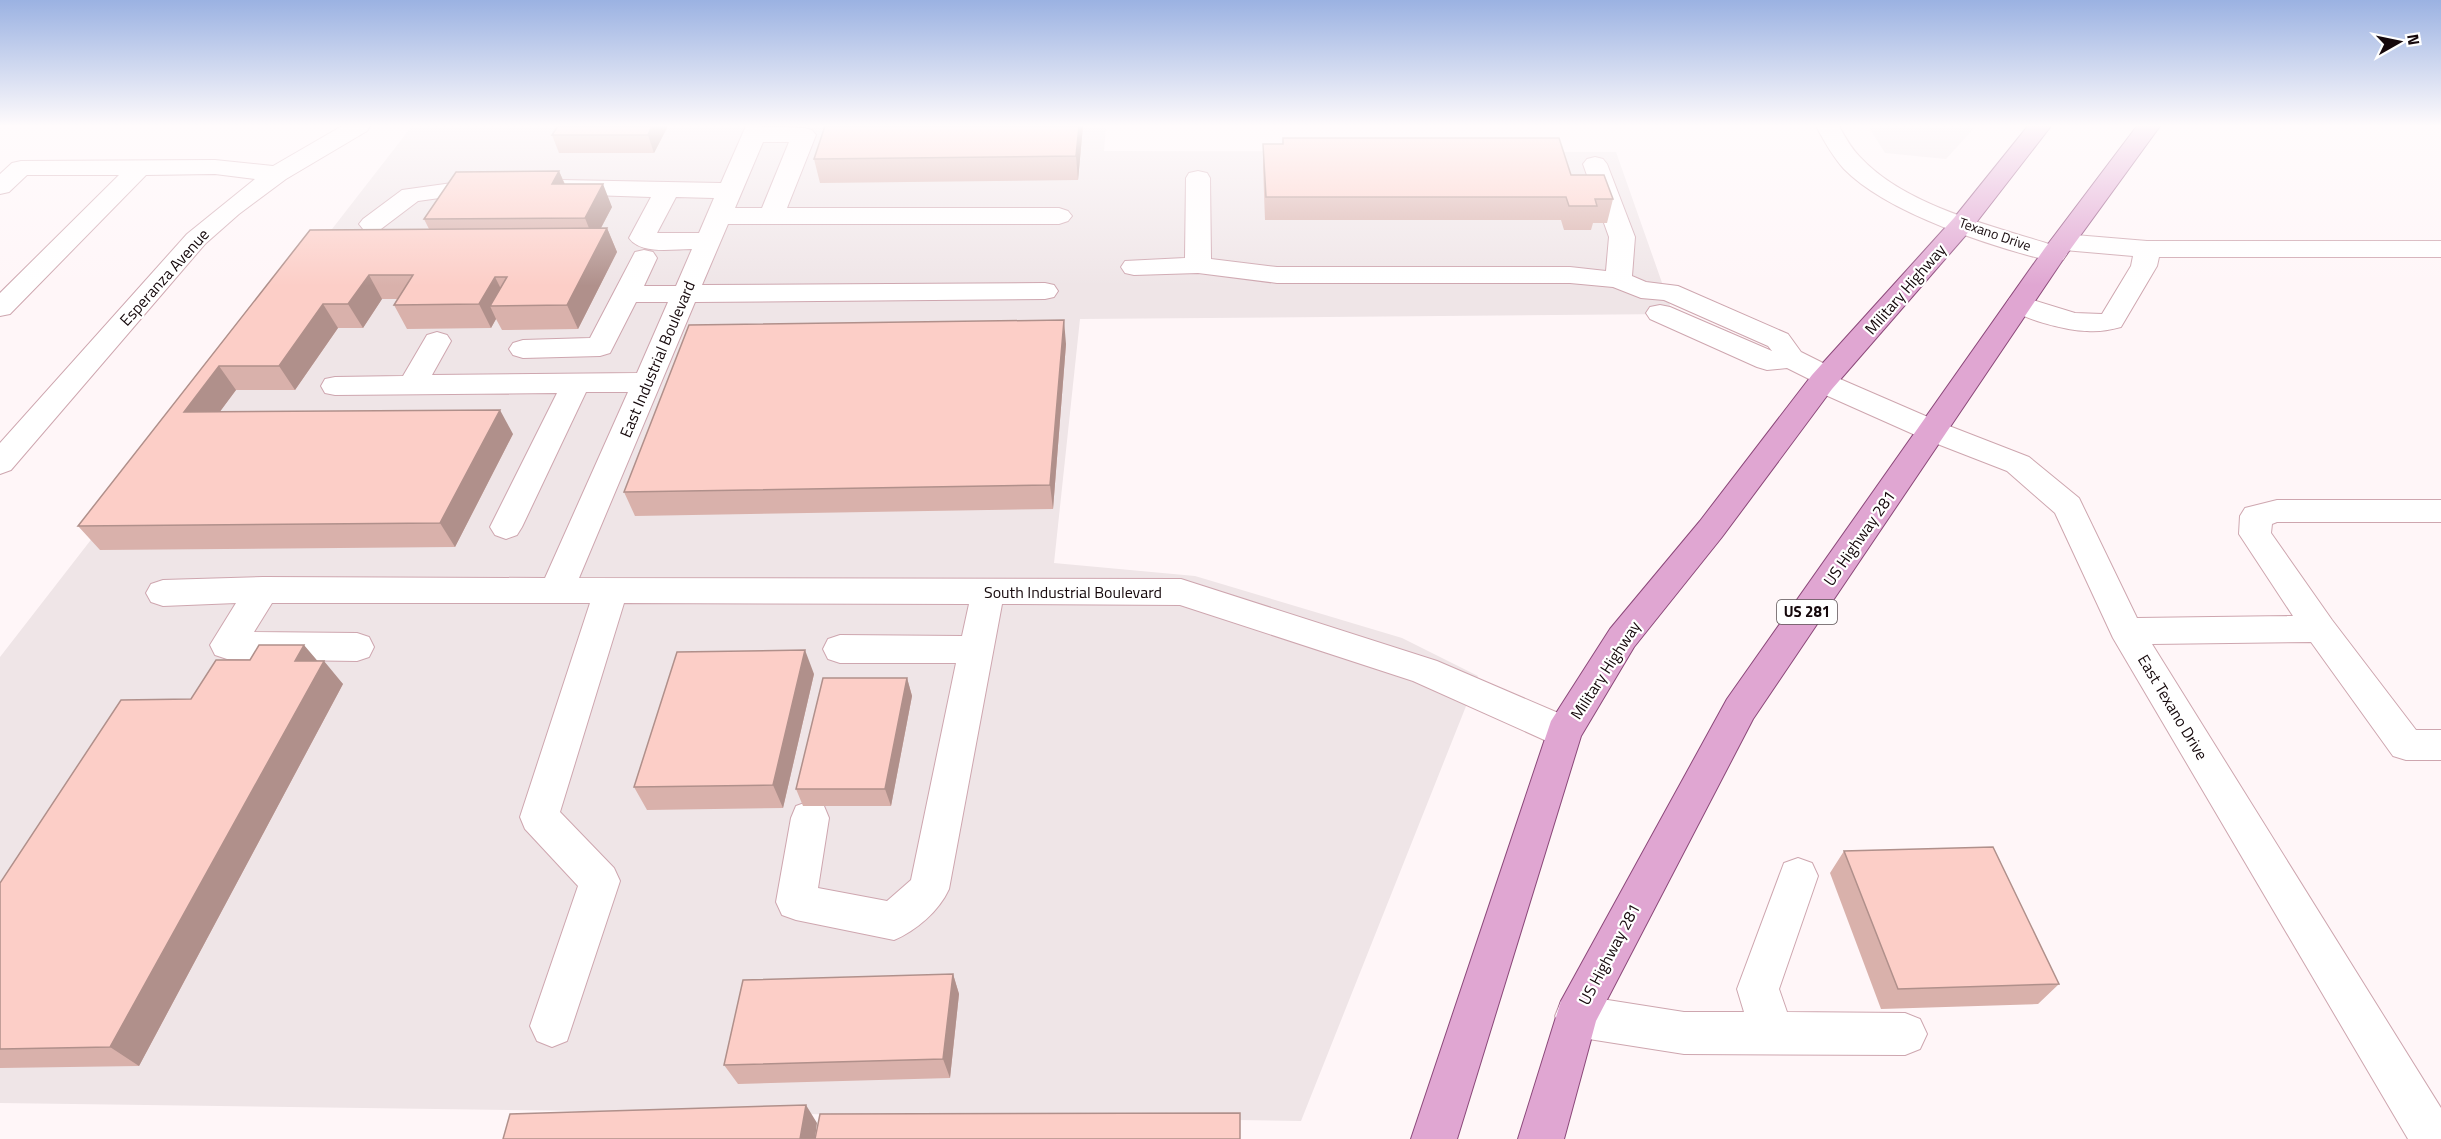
<svg xmlns="http://www.w3.org/2000/svg" width="2441" height="1139" viewBox="0 0 2441 1139" font-family="'Titillium Web',sans-serif">
  <style>
    .built { fill: #efe5e7 }
    .lines { fill: none; stroke-linecap: round; stroke-linejoin: round }
    .minor-casing { stroke: #cea6af; stroke-width: 2 }
    .major-casing { stroke: #8b4879; stroke-width: 2 }
    .minor { fill: #fff; fill-rule: evenodd }
    .major { fill: #e0a6d2; fill-rule: evenodd }
    .wall { fill: #d9b1ab }
    .shaded-wall { fill: #b0908b }
    .building { fill: #fccec7; stroke: #b0908b; stroke-width: 1.5 }
    .labels { text-anchor: middle; stroke-width: 4.5; stroke-linejoin: round; paint-order: stroke }
    .far-street-label { font-size: 14px; fill: #15080b; stroke: #fff }
    .shield { fill: #fff; stroke: #5b5254; stroke-width: 1.5 }
    .shield-label { font-size: 15px; font-weight: bold; fill: #15080b }
    .street-label { font-size: 16px; fill: #15080b; stroke: #fff }
  </style>
  <rect width="100%" height="100%" fill="#fff6f8"/>
  <path class="built" d="M412,126H1106L1104,151L1616,152L1673,314L1080,319L1054,563L1195,576L1402,638L1478,676L1301,1121L0,1103V657Z
    M1868,126H1976L1946,159L1885,153Z"/>
  <g class="lines">
    <g class="minor-casing">
      <path id="minor" d="M342,126H370L367,131L286,179L239,214L205,244L11,470L0,474V443L187,234L255,179L215,174L146,175L10,314L0,316V293L119,175H27L9,192L0,194V174L12,163L21,161L215,160L273,166Z
        M746,126L804,128L812,130L816,135L787,208H1059L1068,211L1072,216L1068,221L1059,224H728L702,285L1045,283L1054,285L1058,291L1054,297L1045,299L695,302L579,578L1181,579L1437,661L1577,721L1582,732L1577,743L1564,747L1551,743L1413,681L1180,605L1002,604L949,889C939,911 916,931 894,940L796,920L782,915L776,902L791,818L796,806L810,801L824,806L829,818L818,888L887,901L911,880L956,663H840L828,659L823,649L828,639L840,635L962,636L969,604L624,603L560,812L614,868L620,881L567,1041L552,1047L537,1041L530,1026L578,886L525,829L520,817L590,603H272L254,632L357,633L369,637L374,647L369,657L357,661L227,659L215,655L210,645L236,603L163,606L151,602L146,593L151,584L163,580L263,577L545,578L628,392H586L522,527L517,535L506,539L495,535L490,527L557,393L335,395L325,393L321,386L325,379L335,377L403,376L427,335L437,332L447,335L451,341L432,375L637,373L668,302H636L610,353L600,356L523,358L513,355L509,349L513,343L523,340L590,338L635,252L644,250L653,252L657,258L644,286H676L692,249C673,249 641,255 629,238L651,197L560,194L551,192L548,187L551,182L560,180L721,183ZM763,142H789L762,208H735ZM676,197L714,198L699,233H657Z
        M1816,126H1839C1845,137 1851,148 1860,157C1905,206 1990,225 2052,245L2050,242L2054,237L2063,234L2147,241H2441V257H2159L2157,266L2121,327C2110,330 2099,332 2087,331C2069,331 2017,319 2006,304L2010,298L2020,296L2075,313L2102,314L2131,266L2133,256L2064,250L2067,254L2063,260L2054,262C1993,247 1888,214 1844,169C1833,157 1824,141 1816,126Z
        M1595,157L1603,159L1607,164L1635,237L1632,276L1646,282L1678,286L1788,334L1801,352L1837,370L1840,379L1944,424L2029,457L2079,498L2137,618L2293,616L2239,534L2240,516L2245,508L2277,500H2441V522H2277L2272,524L2271,533L2332,620L2416,730H2441V760H2406L2393,756L2311,642L2152,644L2441,1108V1139H2408L2113,638L2055,513L2007,471L1922,438L1812,389L1808,382L1809,379L1787,368L1767,370L1757,367L1650,319L1646,313L1650,307L1660,305L1670,307L1772,351L1768,346L1664,300L1641,298L1613,287L1570,283H1277L1198,273L1134,275L1125,273L1121,267L1125,261L1185,258L1186,178L1189,173L1198,171L1207,173L1210,178L1211,259L1277,267H1570L1606,271L1609,237L1583,164L1587,159Z
        M488,178L497,180L500,185L497,190L418,201L381,229L372,232L363,229L359,224L363,219L402,190Z
        M1798,858L1812,863L1818,876L1779,989L1787,1012L1905,1013L1920,1019L1927,1034L1920,1049L1905,1055L1684,1054L1576,1037L1561,1031L1555,1016L1561,1001L1576,995L1684,1012H1744L1737,989L1784,863Z"/>
    </g>
    <g class="major-casing">
      <path id="major" d="M2028,126H2051L1972,228L1832,389L1722,537L1634,647L1581,736L1457,1139H1411L1551,721L1610,629L1700,521L1812,375L1954,218Z
        M2137,126H2160L2064,258L1753,719L1596,1021L1564,1139H1518L1561,1001L1727,699L2045,248Z"/>
    </g>
    <use href="#minor" class="minor"/>
    <use href="#major" class="major"/>
  </g>
  <path class="wall" d="M652,126H666L667,128L654,153H559L552,135Z
    M825,126H1083L1078,180L820,183L814,159Z
    M1283,138L1571,175L1613,199L1607,223H1593L1591,230H1564L1561,220H1265L1263,167V144H1283Z
    M559,171L565,184L612,207L601,228H607L617,252L578,329L502,330L496,319L491,328L407,329L394,305L397,299H382L363,328H338L295,390H236L220,411L513,434L455,547L100,550L78,526L310,230L429,229L424,219Z
    M1066,344L1053,509L635,516L624,492Z
    M317,661L343,684L139,1066L0,1068V883Z
    M814,674L783,808L647,810L634,787Z
    M907,678L912,696L891,806H803L796,789Z
    M1844,851L2059,984L2038,1004L1881,1009L1830,873Z
    M953,974L959,994L950,1078L738,1084L724,1065Z"/>
  <path class="shaded-wall" d="M652,126H666L667,128L654,153L648,135Z
    M1079,126H1083L1078,180L1076,156Z
    M559,171L569,195L552,184Z
    M603,184L612,207L594,241L585,218Z
    M607,228L617,252L578,329L567,305Z
    M369,275L382,299L363,328L348,304Z
    M495,277L507,301L490,306L496,319L491,328L479,304Z
    M323,304L338,328L295,390L279,366Z
    M1064,320L1066,344L1053,509L1050,485Z
    M219,366L236,390L202,436L184,412Z
    M500,410L513,434L455,547L440,523Z
    M304,645L321,665L324,661L343,684L139,1066L110,1047L295,661Z
    M805,650L814,674L783,808L773,785Z
    M907,678L912,696L891,806L885,789Z
    M953,974L959,994L950,1078L943,1059Z
    M806,1105L817,1123L815,1139H800Z"/>
  <path class="building" d="M558,126H652L648,135H552Z
    M825,126H1079L1076,156L814,159Z
    M1283,138H1559L1571,175H1604L1613,199H1595L1597,206H1569L1566,197H1266L1263,144H1283Z
    M559,171L552,184H603L585,218L424,219L456,172Z
    M607,228L567,305L490,306L507,277H495L479,304L394,305L413,275H369L348,304H323L279,366H219L184,412L500,410L440,523L78,526L310,230Z
    M1064,320L1050,485L624,492L689,325Z
    M259,645H304L295,661H324L110,1047L0,1049V883L121,700L191,699L216,660H250Z
    M805,650L773,785L634,787L677,652Z
    M823,678H907L885,789H796Z
    M1993,847L2059,984L1898,989L1844,851Z
    M953,974L943,1059L724,1065L743,980Z
    M806,1105L800,1139H503L510,1114Z
    M1240,1113V1139H815L820,1114Z"/>
  <linearGradient id="sky" x2="0" y2="1"><stop stop-color="#9bb2e2"/><stop offset="0.44" stop-color="#fffbfc"/><stop offset="1" stop-color="#fffbfc" stop-opacity="0"/></linearGradient>
  <rect width="2441" height="286" fill="url(#sky)"/>
  <g class="labels">
    <g class="far-street-label">
      <text transform="translate(1995 234) rotate(19)" y="5">Texano Drive</text>
    </g>
    <rect class="shield" x="1777" y="600" width="60" height="24" rx="4.5"/>
    <g class="shield-label">
      <text x="1807" y="617">US 281</text>
    </g>
    <g class="street-label">
      <text transform="translate(164 277) rotate(-48)" y="6">Esperanza Avenue</text>
      <text transform="translate(1905 289) rotate(-49)" y="6">Military Highway</text>
      <text transform="translate(657 359) rotate(-67)" y="6">East Industrial Boulevard</text>
      <text transform="translate(1859 538) rotate(-55)" y="6">US Highway 281</text>
      <text x="1073" y="598">South Industrial Boulevard</text>
      <text transform="translate(1605 670) rotate(-57)" y="6">Military Highway</text>
      <text transform="translate(2173 707) rotate(59)" y="6">East Texano Drive</text>
      <text transform="translate(1609 954) rotate(-62)" y="6">US Highway 281</text>
    </g>
  </g>
  <g transform="translate(2399 42) rotate(81)" stroke="#ffffff" stroke-width="4.5" paint-order="stroke">
  <path d="M0-4.5L10 22L0 15L-10 22Z" fill="#15080b"/>
  <text y="-9" font-size="16" font-weight="bold" text-anchor="middle" fill="#15080b">N</text>
  </g>
</svg>
